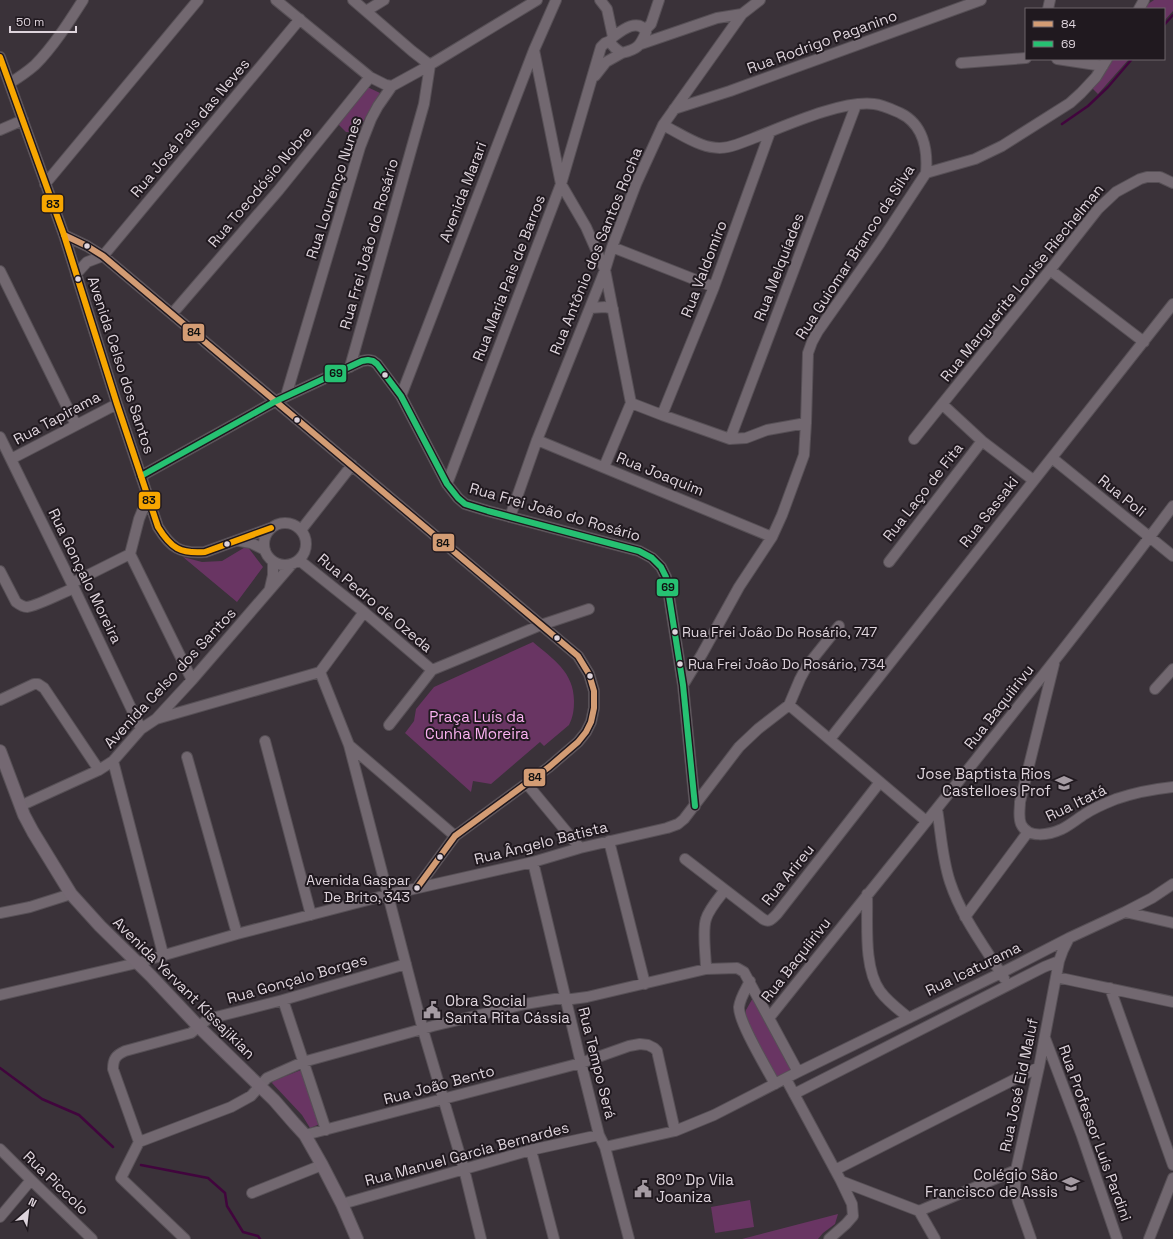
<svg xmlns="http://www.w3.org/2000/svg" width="1173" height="1239" viewBox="0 0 1173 1239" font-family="'Space Grotesk',sans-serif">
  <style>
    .green { fill: #693563 }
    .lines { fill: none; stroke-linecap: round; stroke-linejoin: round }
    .stream { stroke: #41053d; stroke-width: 2.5 }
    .minor-casing { stroke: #575056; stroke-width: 12 }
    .major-casing { stroke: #575056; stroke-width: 14 }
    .minor { stroke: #726870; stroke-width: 10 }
    .major { stroke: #746872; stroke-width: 12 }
    .bus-1-casing { stroke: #20191f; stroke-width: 9 }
    .bus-2-casing { stroke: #20191f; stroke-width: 9 }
    .bus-3-casing { stroke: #20191f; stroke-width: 9 }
    .bus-1 { stroke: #d39c74; stroke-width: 6 }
    .bus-2 { stroke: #26c172; stroke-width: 6 }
    .bus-3 { stroke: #f7a600; stroke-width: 6 }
    .bus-dot { fill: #ded4dc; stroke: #20191f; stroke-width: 1.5 }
    .labels { text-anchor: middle; stroke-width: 4; stroke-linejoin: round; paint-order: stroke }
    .bus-label { font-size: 14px; fill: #ded4dc; stroke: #20191f; text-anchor: start }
    .street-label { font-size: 15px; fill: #ded4dc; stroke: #20191f }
    .park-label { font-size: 15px; fill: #fcb2f2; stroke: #20191f }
    .poi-label { font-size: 15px; fill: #ded4dc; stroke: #20191f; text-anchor: end }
    .line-badge { stroke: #20191f; stroke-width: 1.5 }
    .pale-badge-label { font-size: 11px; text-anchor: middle; font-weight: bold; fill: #111 }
  </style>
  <rect width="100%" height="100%" fill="#3a3239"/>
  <path class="green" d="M1154,0H1173V11L1164,21V9H1145L1148,4Z
    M1111,59H1129L1098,94L1092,88Z
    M361,84L380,93L357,132H346L333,119Z
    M247,546L263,567L237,602L183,557L202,562L222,561Z
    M533,642C553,659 574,672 574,701C574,710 573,717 569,725L544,746L540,742L491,784L473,781L471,792L405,733L414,721L416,709L434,687Z
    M754,996L794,1071L775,1081L745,1016L746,1010Z
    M301,1070L320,1124L310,1128L302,1115L272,1083L273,1081Z
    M750,1200L754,1227L715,1233L711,1207Z
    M838,1214L835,1224L823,1233L818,1239H742Z"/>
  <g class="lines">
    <path class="stream" d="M1164,25L1173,15
      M1062,124L1088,106L1108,87L1132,59
      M0,1068L42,1099L79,1115L113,1147
      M141,1165L208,1178L225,1193L227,1206L243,1232L258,1236L260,1239"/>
    <g class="minor-casing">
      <path id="minor" d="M276,0L370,77L386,85L392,86
        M600,0L607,9L613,37L610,41C612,47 617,50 622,53C638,49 640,46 646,32C638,17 621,31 613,37
        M1048,9L1050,0
        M1139,9L1144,0
        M366,11L384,0
        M645,30L651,24L659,0
        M641,44L717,18L742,14L760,0
        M534,50L561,184L586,227L605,270L631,403L662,415L730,439L746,438L767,430L806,423
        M0,57L64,235L117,404L158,527C171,548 180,554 205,552L271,528
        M1057,59L1103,66
        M961,63L1026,58
        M595,76L606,62L622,53
        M10,83C18,78 27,72 35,65C53,47 69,22 83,0
        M674,109L730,91L981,0
        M663,125C683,135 705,152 728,147C737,145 746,141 754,138C785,126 842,100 874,104C883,105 891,109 900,113C923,124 928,149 926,173L880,243L818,331L812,342L808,353L806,423L804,455L782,515L772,537L739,587L702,654L683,685
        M0,130L23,120
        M926,173L975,159L1002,146L1070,103L1081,93L1096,77L1107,59
        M45,184L198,0
        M64,235L87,246L103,256L578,656L589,674L594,691V708L591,722L586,732L578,742L549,767L455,836L417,888
        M612,247L714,287
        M103,256L300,19
        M1050,270L1144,342
        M0,271L76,425
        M76,274L87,262L103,256
        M590,308L605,307L613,309
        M172,314L278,191L370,77
        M350,367L424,104L430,65L412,51L353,0
        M286,396L360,147L371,119L378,106L392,86L423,69L537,0
        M401,396L534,50L556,0
        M942,404L982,441L1033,480
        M662,415L714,287L770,132
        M0,437L74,588L141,729
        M730,439L856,105
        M914,439L1050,270L1098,209L1116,192L1140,179L1147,177H1160L1173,183
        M537,440L772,537
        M1052,458L1173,556
        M11,459L117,404
        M604,467L631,403
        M141,476L276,401L362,361L368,360L373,361L377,364L401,396L447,484L458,498L465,504L488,511L639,551L652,558L661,567L666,577L683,685L695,806
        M447,484L561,184L601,47L605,43L610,41
        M510,517L537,440L605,270L612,247L636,184L663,125L742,14
        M264 544a21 21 0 1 1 42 0a21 21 0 1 1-42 0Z
        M301,530L352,465
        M240,541L251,543L265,550
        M130,554L192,680
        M299,560L364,612L432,670
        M889,562L982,441
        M0,571L16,602C20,605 23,607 27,607C37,606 64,592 74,588
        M72,583L130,554L139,519L148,497
        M270,588L273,575V561
        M1054,664L1020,802C1020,809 1018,817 1021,824C1028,839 1049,835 1062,829C1070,825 1077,819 1085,814C1094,808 1106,803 1116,799C1134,793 1154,789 1173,787
        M320,672L349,745L423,1030L464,1169L481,1239
        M1155,689L1173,669
        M0,700L34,684H38L44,688L99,770
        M789,705L800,679L807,666L839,626
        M156,719L320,672L364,612
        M389,725L432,670L541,625L589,609
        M830,739L1173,304
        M265,741L311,915
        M349,745L455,836
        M187,757L237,934
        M113,761L163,954
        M527,784L580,848
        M20,806L99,770L113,761L141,729L156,719L192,680L292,564
        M937,809C941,832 942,858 950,882C962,918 984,946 1004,978
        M609,841L645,984
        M685,859L763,919C769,923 772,919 777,914L880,782
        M533,862L581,1063L599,1135L605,1147L629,1239
        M867,894C868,922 863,967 880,991C888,1002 898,1009 909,1018
        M1125,912L1173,923
        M0,913L30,907L71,894
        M965,917L1028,832
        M706,969C706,956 702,931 706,919C709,909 718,899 725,890
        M1056,977L1173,1002
        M750,981C746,989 740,998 739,1007C738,1021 767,1069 775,1084
        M1110,988L1173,1165
        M0,995L137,963L237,934L387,895L533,862L580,848L667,828L678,824L684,819L739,747L758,729L789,705L926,821
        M283,1000L326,1130
        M769,1018C904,848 1043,680 1173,506
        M1045,1038L1082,1136L1117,1239
        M786,1079L841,1181L919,1211L1016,1170
        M794,1094L1044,967L1059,961
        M305,1135L581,1063L629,1046L640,1044L648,1045L654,1048L657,1051L675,1131
        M139,1142L231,1107L251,1096L267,1078L303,1062L433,1026L525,1004L555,999H572L587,997L706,969L737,968L744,972L798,1072
        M605,1147L675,1131L714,1115L798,1072L1001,973L1069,938L1125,912L1152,898L1173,884
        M0,1149L31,1180L92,1239
        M531,1150L554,1239
        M835,1170L1039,1067
        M252,1193L322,1165
        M342,1204L531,1150L599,1135
        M919,1211L935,1239
        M0,1217L31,1180
        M185,1239L121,1178L139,1142L113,1069C113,1059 116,1055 125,1051L191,1033L208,1019L283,1000L406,964
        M829,1239L846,1224L853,1216L852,1204L841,1181
        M1031,1239L1018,1202L1015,1188L1016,1170L1039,1067L1059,961L1063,950L1069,938
        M1149,1239L1173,1178"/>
    </g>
    <g class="major-casing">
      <path id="major" d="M0,751L24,815L33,832L71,894L100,926L151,976L199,1027L274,1100L294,1123L305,1135L322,1165L342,1204L357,1239"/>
    </g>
    <use href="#minor" class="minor"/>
    <use href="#major" class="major"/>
    <g class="bus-1-casing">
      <path id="bus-1" d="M64,235L87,246L103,256L578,656L589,674L594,691V708L591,722L586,732L578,742L549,767L455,836L417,888"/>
    </g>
    <g class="bus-2-casing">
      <path id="bus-2" d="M141,476L276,401L362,361L368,360L373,361L377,364L401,396L447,484L458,498L465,504L488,511L639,551L652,558L661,567L666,577L683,685L695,806"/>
    </g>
    <g class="bus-3-casing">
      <path id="bus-3" d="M0,57L64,235L117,404L158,527C171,548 180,554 205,552L271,528"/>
    </g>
    <use href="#bus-1" class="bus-1"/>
    <use href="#bus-2" class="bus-2"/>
    <use href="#bus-3" class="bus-3"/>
  </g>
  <defs>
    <g id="school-bare" transform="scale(1.38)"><path d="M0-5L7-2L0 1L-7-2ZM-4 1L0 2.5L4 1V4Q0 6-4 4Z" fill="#a59ba3" stroke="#20191f" stroke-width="2.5" paint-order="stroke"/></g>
    <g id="civic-bare" transform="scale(1.38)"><path d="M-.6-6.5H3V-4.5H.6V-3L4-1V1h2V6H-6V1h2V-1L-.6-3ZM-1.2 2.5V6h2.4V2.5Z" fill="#a59ba3" stroke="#20191f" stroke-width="2.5" paint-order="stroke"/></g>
  </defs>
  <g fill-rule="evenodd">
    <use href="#school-bare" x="1064" y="783"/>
    <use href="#civic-bare" x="432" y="1010"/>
    <use href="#school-bare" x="1071" y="1184"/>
    <use href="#civic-bare" x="643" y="1189"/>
  </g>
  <g class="bus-dot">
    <circle cx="87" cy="246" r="3.5"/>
    <circle cx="78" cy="279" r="3.5"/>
    <circle cx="385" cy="375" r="3.5"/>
    <circle cx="297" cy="420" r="3.5"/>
    <circle cx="227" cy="544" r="3.5"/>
    <circle cx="675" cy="632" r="3.5"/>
    <circle cx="557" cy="638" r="3.5"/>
    <circle cx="680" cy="664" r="3.5"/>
    <circle cx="590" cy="676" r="3.5"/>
    <circle cx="440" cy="857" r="3.5"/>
    <circle cx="417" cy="888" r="3.5"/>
  </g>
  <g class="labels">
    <g class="bus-label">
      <text x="682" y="637">Rua Frei João Do Rosário, 747</text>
      <text x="688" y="669">Rua Frei João Do Rosário, 734</text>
      <text x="410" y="885" text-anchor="end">Avenida Gaspar<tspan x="410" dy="17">De Brito, 343</tspan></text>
    </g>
    <g class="street-label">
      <text transform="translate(822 42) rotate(-20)" y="5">Rua Rodrigo Paganino</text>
      <text transform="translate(190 128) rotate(-50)" y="5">Rua José Pais das Neves</text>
      <text transform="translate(260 187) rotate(-50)" y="5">Rua Toeodósio Nobre</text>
      <text transform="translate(334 188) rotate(-72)" y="5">Rua Lourenço Nunes</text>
      <text transform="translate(463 192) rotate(-69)" y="5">Avenida Marari</text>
      <text transform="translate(369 244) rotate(-74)" y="5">Rua Frei João do Rosário</text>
      <text transform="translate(596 251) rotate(-68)" y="5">Rua Antônio dos Santos Rocha</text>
      <text transform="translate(855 252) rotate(-57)" y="5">Rua Guiomar Branco da Silva</text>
      <text transform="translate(779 267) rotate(-69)" y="5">Rua Melquíades</text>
      <text transform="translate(704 269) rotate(-69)" y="5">Rua Valdomiro</text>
      <text transform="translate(509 278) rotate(-69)" y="5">Rua Maria Pais de Barros</text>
      <text transform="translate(1022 283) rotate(-51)" y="5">Rua Marguerite Louise Riechelman</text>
      <text transform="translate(121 365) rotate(72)" y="5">Avenida Celso dos Santos</text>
      <text transform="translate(57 418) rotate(-28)" y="5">Rua Tapirama</text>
      <text transform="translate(660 474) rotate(22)" y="5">Rua Joaquim</text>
      <text transform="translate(923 492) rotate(-52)" y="5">Rua Laço de Fita</text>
      <text transform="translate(1122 496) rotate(39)" y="5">Rua Poli</text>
      <text transform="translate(555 512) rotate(16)" y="5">Rua Frei João do Rosário</text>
      <text transform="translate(989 512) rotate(-52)" y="5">Rua Sassaki</text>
      <text transform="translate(85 576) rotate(64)" y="5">Rua Gonçalo Moreira</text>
      <text transform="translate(375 603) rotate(40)" y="5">Rua Pedro de Ozeda</text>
      <text transform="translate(170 678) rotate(-47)" y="5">Avenida Celso dos Santos</text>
      <text transform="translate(999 707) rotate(-52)" y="5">Rua Baquiirivu</text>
      <text transform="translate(1076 803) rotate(-26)" y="5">Rua Itatá</text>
      <text transform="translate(541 843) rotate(-14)" y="5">Rua Ângelo Batista</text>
      <text transform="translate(788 875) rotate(-51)" y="5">Rua Arireu</text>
      <text transform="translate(796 960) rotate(-52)" y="5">Rua Baquiirivu</text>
      <text transform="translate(973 969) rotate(-26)" y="5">Rua Icaturama</text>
      <text transform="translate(297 979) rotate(-16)" y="5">Rua Gonçalo Borges</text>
      <text transform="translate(184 988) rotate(45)" y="5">Avenida Yervant Kissajikian</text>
      <text transform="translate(597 1063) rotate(76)" y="5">Rua Tempo Será</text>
      <text transform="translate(439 1085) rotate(-15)" y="5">Rua João Bento</text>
      <text transform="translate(1019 1085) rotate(-78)" y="5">Rua José Eid Maluf</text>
      <text transform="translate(1095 1133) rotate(70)" y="5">Rua Professor Luís Pardini</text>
      <text transform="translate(467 1154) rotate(-15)" y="5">Rua Manuel Garcia Bernardes</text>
      <text transform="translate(56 1183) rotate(44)" y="5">Rua Piccolo</text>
    </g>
    <g class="park-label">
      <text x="477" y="722">Praça Luís da<tspan x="477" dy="17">Cunha Moreira</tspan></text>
    </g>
    <g class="poi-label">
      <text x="1051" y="779">Jose Baptista Rios<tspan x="1051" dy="17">Castelloes Prof</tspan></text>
      <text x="445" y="1006" text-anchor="start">Obra Social<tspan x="445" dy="17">Santa Rita Cássia</tspan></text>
      <text x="1058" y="1180">Colégio São<tspan x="1058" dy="17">Francisco de Assis</tspan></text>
      <text x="656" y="1185" text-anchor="start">80º Dp Vila<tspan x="656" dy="17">Joaniza</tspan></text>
    </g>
  </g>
  <g class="line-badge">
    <rect x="41" y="194" width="23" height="19" rx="4" fill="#f7a600"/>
    <rect x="182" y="323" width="23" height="19" rx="4" fill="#d39c74"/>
    <rect x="324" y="364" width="23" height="19" rx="4" fill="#26c172"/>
    <rect x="138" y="491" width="23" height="19" rx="4" fill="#f7a600"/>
    <rect x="432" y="533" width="23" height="19" rx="4" fill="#d39c74"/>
    <rect x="656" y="578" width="23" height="19" rx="4" fill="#26c172"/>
    <rect x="523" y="768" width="23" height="19" rx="4" fill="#d39c74"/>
  </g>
  <g class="pale-badge-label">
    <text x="53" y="208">83</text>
    <text x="194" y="336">84</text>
    <text x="336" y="377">69</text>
    <text x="149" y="504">83</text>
    <text x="443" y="547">84</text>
    <text x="668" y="591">69</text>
    <text x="535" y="781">84</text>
  </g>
  <rect x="1025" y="8" width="140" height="52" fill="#20191f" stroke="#6c646b"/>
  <rect x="1033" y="21" width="20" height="6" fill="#d39c74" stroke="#6c646b"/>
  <text x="1061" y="28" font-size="12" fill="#ded4dc">84</text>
  <rect x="1033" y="41" width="20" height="6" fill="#26c172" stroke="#6c646b"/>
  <text x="1061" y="48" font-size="12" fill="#ded4dc">69</text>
  <g transform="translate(28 1211) rotate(28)" stroke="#20191f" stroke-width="3" paint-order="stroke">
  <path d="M0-3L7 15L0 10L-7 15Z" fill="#ded4dc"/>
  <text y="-6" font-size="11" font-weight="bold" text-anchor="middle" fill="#ded4dc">N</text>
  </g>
  <path d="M10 26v6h66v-6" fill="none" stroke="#ded4dc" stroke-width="2"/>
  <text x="16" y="26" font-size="12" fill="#ded4dc" stroke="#20191f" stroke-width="3" paint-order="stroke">50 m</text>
</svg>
